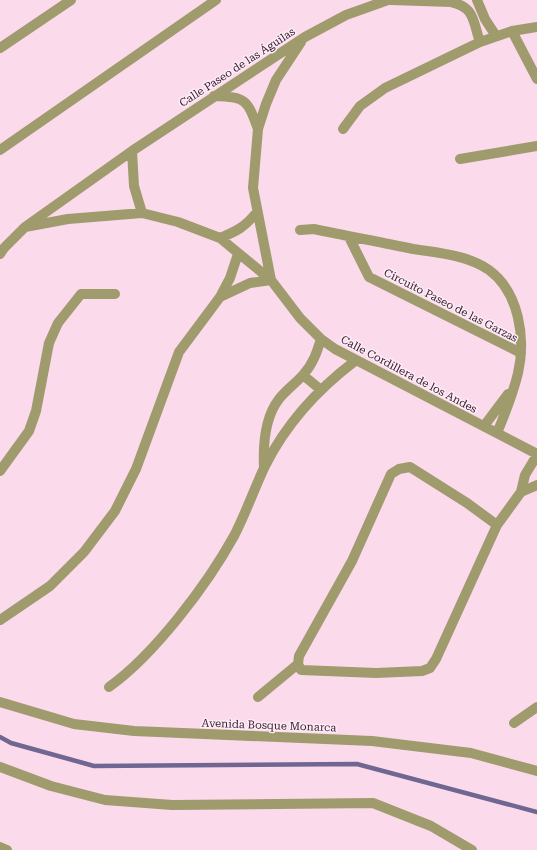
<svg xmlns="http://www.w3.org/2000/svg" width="537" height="850" viewBox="0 0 537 850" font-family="'Roboto Serif',serif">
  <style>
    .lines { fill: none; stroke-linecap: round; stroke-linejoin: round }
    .stream { stroke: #6f6691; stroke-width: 4.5 }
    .minor { stroke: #9f9b6d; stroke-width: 10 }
    .labels { text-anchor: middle; stroke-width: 3; stroke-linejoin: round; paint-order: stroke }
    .street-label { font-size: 11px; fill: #36192b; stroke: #fdedf6 }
  </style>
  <rect width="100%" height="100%" fill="#fbdaec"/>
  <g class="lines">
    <path class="stream" d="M0,737L11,743L94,766L357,764L537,812"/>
    <path class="minor" d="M391,0L451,2C475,7 473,22 480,42
      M477,0L485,19L496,36
      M512,31L537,79
      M0,48L71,0
      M214,96C246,97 247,99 258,129
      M343,129L360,106L385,88L480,42L512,31L537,27
      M0,150L216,0
      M132,151L134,186L142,213
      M460,159L537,146
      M25,227L68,219L142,213L178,222L220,238L271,280L300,318L321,339L335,349L537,454
      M300,230L314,229C347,236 380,242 413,249C438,253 468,255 489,270C519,292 526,338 518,373C513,394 505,414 497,433
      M349,237L369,277L521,353
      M220,238C237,231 245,227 257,212
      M0,254L4,248L25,227L132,151L305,37L346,15L388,0
      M271,280L253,188L258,129L266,104L276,80L301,42
      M220,297L250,283L271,280
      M303,375L321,390
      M484,426L508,394
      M264,467C263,445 265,417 279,399C286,390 296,383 303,375C313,364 317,352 321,339
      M0,471L29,431L36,411L49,343L58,323L81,294H115
      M521,492L537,485
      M497,525L467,503L410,467L399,469L391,474L352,561L299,656L298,664L301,670L376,673L422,671L430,668L436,659L497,525L521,492L525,475L537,455
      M0,620L50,586L84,552L115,511L136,469L179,352L220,297L230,278L238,254
      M109,687C154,655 207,585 234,536C246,513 254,489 265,466C286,424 318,389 355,361
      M258,697L298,664
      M0,702L74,724L134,731L372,741L471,753L537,771
      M514,723L537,707
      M0,767L51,786L105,800L172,805L373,803L431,826L472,850
      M0,847L7,850"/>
  </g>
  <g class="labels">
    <g class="street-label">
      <text transform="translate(237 67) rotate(-33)" y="4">Calle Paseo de las Águilas</text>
      <text transform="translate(451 305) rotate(27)" y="4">Circuito Paseo de las Garzas</text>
      <text transform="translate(409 374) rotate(28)" y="4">Calle Cordillera de los Andes</text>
      <text transform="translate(269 725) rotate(2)" y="4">Avenida Bosque Monarca</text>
    </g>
  </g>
</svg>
